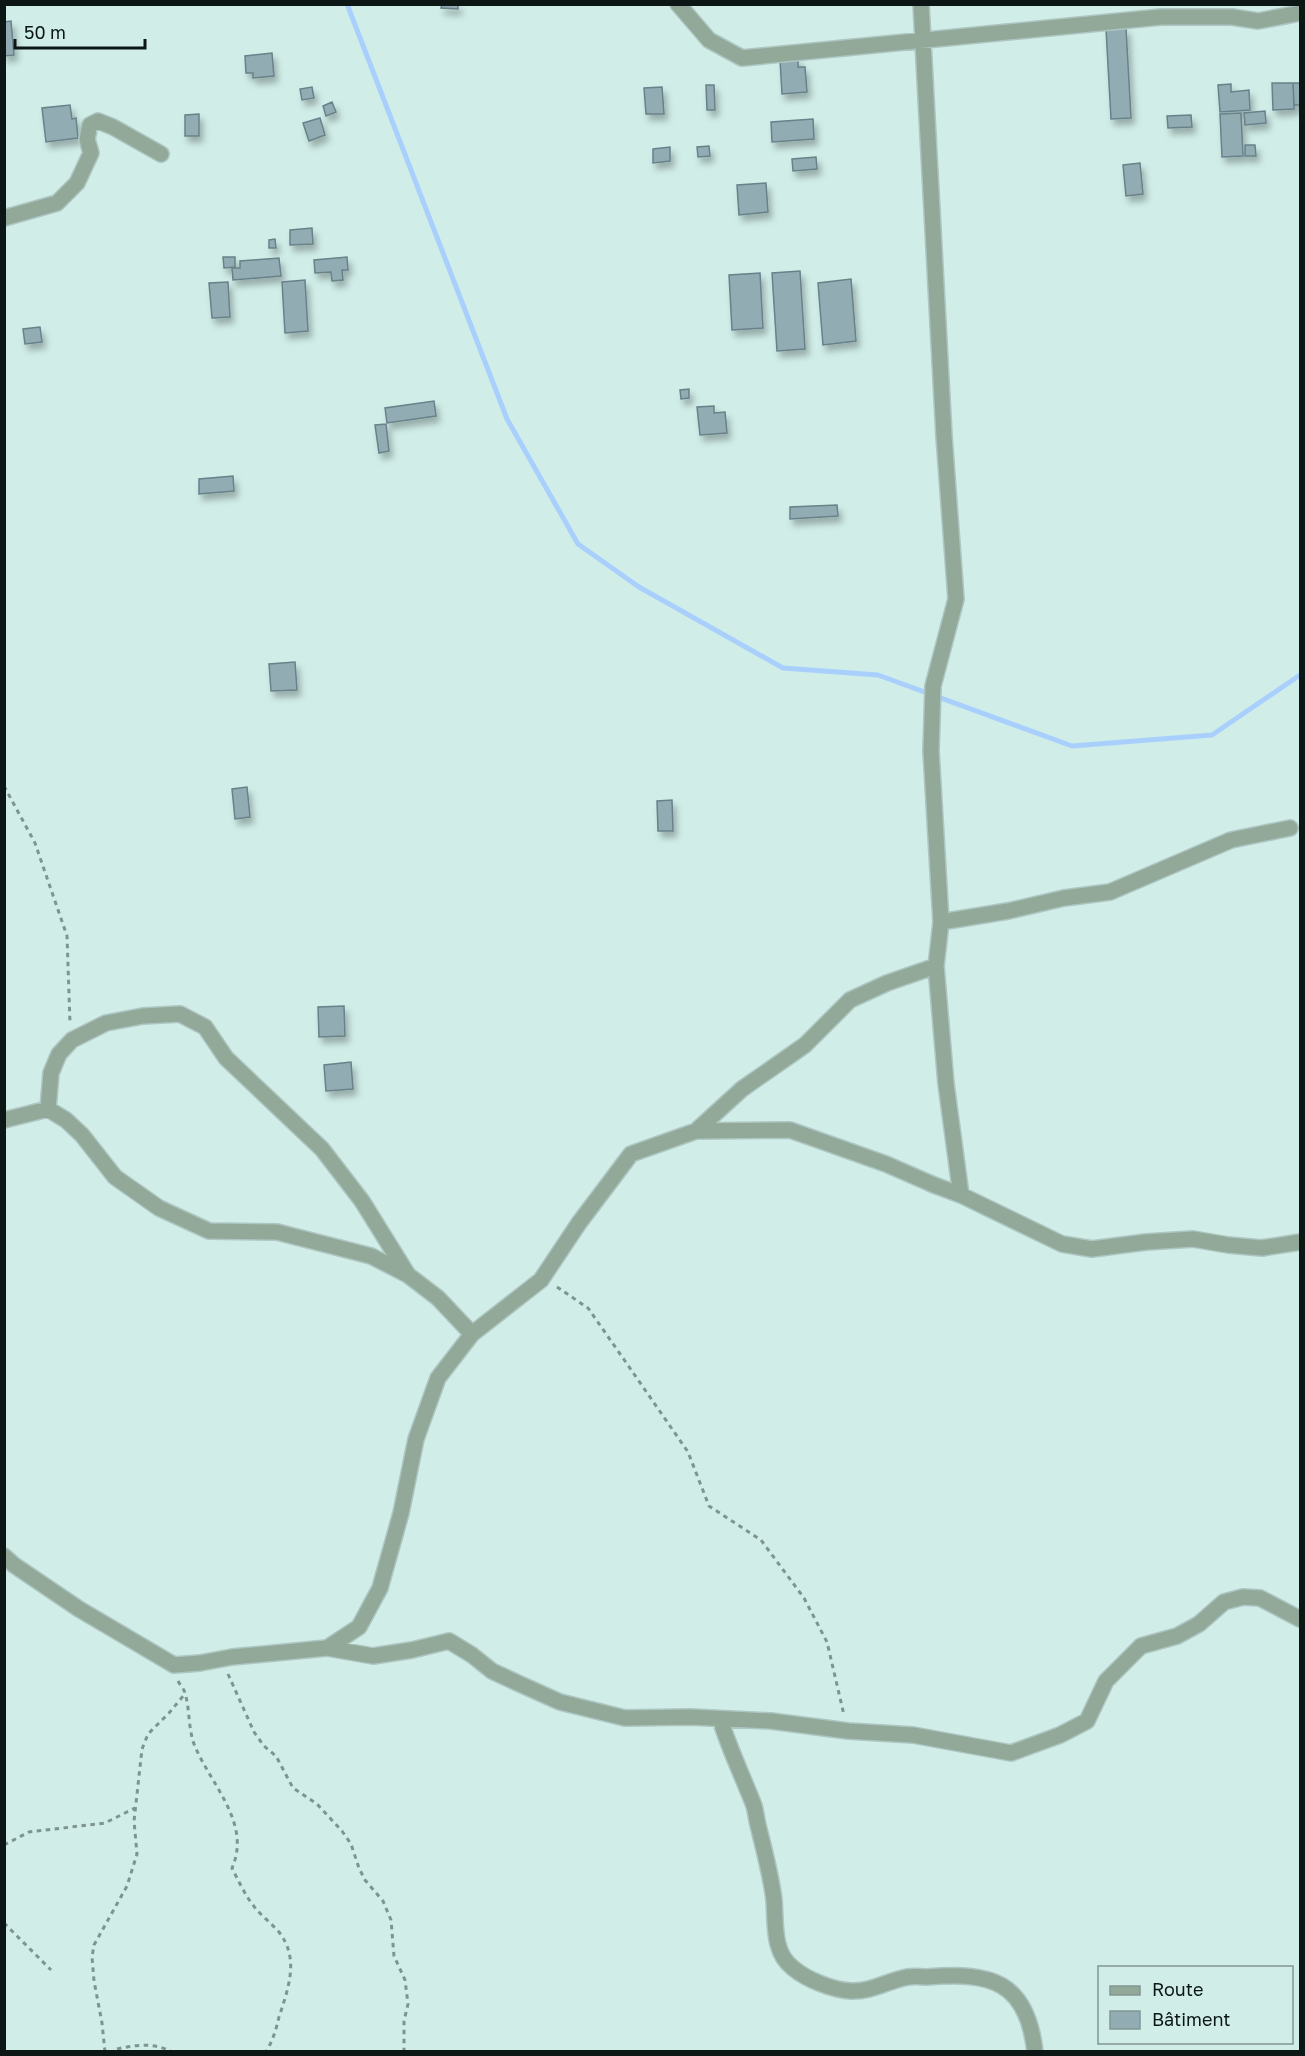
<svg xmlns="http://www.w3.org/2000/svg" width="1305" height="2056" viewBox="0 0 1305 2056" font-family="'Golos Text',sans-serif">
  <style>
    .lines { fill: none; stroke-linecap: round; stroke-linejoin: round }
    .stream { stroke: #a9d0fc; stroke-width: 5 }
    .building { fill: #92acb4; stroke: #698189; stroke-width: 1.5; filter: url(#shadow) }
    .street-casing { stroke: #adc6c2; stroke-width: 18 }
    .path { stroke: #7e9490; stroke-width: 3; stroke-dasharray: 4.5 4.5; stroke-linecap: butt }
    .street { stroke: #92a898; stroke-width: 15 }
  </style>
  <defs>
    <filter id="shadow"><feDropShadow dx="3.5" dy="6" stdDeviation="3" flood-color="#0004"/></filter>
  </defs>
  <rect width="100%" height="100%" fill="#d0ede8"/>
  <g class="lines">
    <path class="stream" d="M347,4L507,419L578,544L639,587L783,668L878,675L1072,746L1212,735L1300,675"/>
  </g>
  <path class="building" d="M442,4H458V9L441,8Z
    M11,21L14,55L4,56V22Z
    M1126,28L1131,118L1111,119L1106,29Z
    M272,53L274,76L253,78V73H246L245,56Z
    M798,58V67H805L807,92L782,94L780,60Z
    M1272,83H1293L1294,109L1273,110Z
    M1293,83H1300V105H1294Z
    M1231,84V92L1249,90L1250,110L1220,112L1218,85Z
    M706,85H714L715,110H707Z
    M312,87L314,98L302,100L300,89Z
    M662,87L664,114H646L644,88Z
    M332,102L336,112L326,116L323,106Z
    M70,105L72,119L76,118L78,138L46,142L42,108Z
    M1265,111L1266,123L1245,125L1244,113Z
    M1241,113L1243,156L1222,157L1220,114Z
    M199,114V136H185V115Z
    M1191,115L1192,127L1168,128L1167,116Z
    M320,118L325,135L309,141L303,123Z
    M813,119L814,139L772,142L771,122Z
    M1245,145H1255L1256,156H1245Z
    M709,146L710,156L698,157L697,147Z
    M670,147V161L653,163V149Z
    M816,157L817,169L793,171L792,159Z
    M1140,163L1143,194L1126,196L1123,165Z
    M766,183L768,212L739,215L737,185Z
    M312,228L313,244L290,245V230Z
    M275,239L276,248H269V240Z
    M223,257H235V267L224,268Z
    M347,257L348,270H342L343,280L332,281L331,272L315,273L314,260Z
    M279,258L281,276L233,280L232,268H240V261Z
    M800,271L805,349L777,351L772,273Z
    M760,273L763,328L732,330L729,275Z
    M851,279L856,341L823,345L818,283Z
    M305,280L308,331L285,333L282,282Z
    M228,282L230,317L212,318L209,283Z
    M40,327L42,342L25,344L23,329Z
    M689,389V398L681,399L680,390Z
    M434,401L436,416L387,423L385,408Z
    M714,406V413L725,412L727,433L700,435L697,407Z
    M386,424L389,451L379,453L375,425Z
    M233,476L234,491L199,494V479Z
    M837,505L838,516L790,519V507Z
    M295,662L297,690L271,691L269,664Z
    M247,787L250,817L235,819L232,789Z
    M672,800L673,831H658L657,801Z
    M344,1006L345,1036L319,1037L318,1007Z
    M351,1062L353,1089L326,1091L324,1065Z"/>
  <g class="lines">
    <g class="street-casing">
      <path id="street" d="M678,4L709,40L742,58L1161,17H1232L1258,21L1300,13
        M4,218L57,203L77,183L91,153L87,139L90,125L98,121L113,127L161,154
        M941,922L1008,911L1064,898L1110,892L1231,840L1290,828
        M48,1109L51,1073L59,1054L72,1040L106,1023L143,1016L180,1014L205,1027L226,1058L322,1149L362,1201L408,1275
        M4,1120L48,1109L66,1120L82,1135L115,1177L159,1208L209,1231L277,1232L371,1256L408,1275L438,1298L472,1334
        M696,1131L742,1089L805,1045L850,1000L887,983L936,966
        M961,1195L1062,1244L1092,1249L1146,1242L1193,1239L1228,1245L1262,1248L1300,1242
        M4,1556L14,1565L79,1609L174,1665L200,1663L232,1657L327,1648L373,1656L412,1650L449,1641L472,1655L492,1671L522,1685L560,1702L625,1718L691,1717L771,1721L848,1731L913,1735L1011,1753L1060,1735L1087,1721L1106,1681L1141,1646L1177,1636L1199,1624L1224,1602L1243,1597L1260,1598L1300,1619
        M327,1648L359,1627L380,1588L401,1513L416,1439L438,1378L472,1334L541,1280L579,1223L631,1154L696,1131L790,1130L886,1164L934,1185L961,1195L946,1084L936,966L941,922L931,751L933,686L956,599L944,436L921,4
        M720,1719C729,1748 742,1775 753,1803C756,1810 756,1818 758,1825C764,1850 771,1875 774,1900C776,1923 772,1952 793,1968C807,1980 833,1990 851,1991C872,1992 889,1980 908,1977C914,1976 921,1977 927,1977C990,1972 1027,1980 1035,2052"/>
    </g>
    <path class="path" d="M4,786L35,843L67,936L70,1023
      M557,1287L588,1308L625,1361L688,1452L709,1506L761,1540L804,1598L827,1642L844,1715
      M228,1674L254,1732L264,1746L276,1756L293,1788L317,1804L342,1831L351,1844L359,1868L365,1880L383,1901L391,1920L394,1956L405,1980L408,2004L404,2021V2052
      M178,1681C180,1685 184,1689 185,1693C190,1710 188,1727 194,1744C210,1784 252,1823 232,1868C239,1882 246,1897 256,1909C263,1917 272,1924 279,1932C300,1959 288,1989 279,2017C276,2030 273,2040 266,2052
      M4,1845L29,1832L105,1823L135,1808
      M4,1923L51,1970
      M117,2049C135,2045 154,2042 172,2052
      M105,2052L102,2023L94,1981L92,1957L94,1945L127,1886L137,1854L134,1821L142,1749L148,1734L169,1713L184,1695"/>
    <use href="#street" class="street"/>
  </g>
  <rect width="1305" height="2056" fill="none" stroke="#0c1715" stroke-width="12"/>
  <rect x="1098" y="1966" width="195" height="78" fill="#d0ede8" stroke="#829794" stroke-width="1.5"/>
  <rect x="1110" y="1986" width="30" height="9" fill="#92a898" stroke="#829794" stroke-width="1.5"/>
  <text x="1152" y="1996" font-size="18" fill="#0c1715">Route</text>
  <rect x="1110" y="2011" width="30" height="18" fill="#92acb4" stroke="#829794" stroke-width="1.5"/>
  <text x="1152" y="2026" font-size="18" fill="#0c1715">Bâtiment</text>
  <path d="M15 39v9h130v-9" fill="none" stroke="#0c1715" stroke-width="3"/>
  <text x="24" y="39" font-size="18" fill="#0c1715" stroke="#d0ede8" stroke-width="4.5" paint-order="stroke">50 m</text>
</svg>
